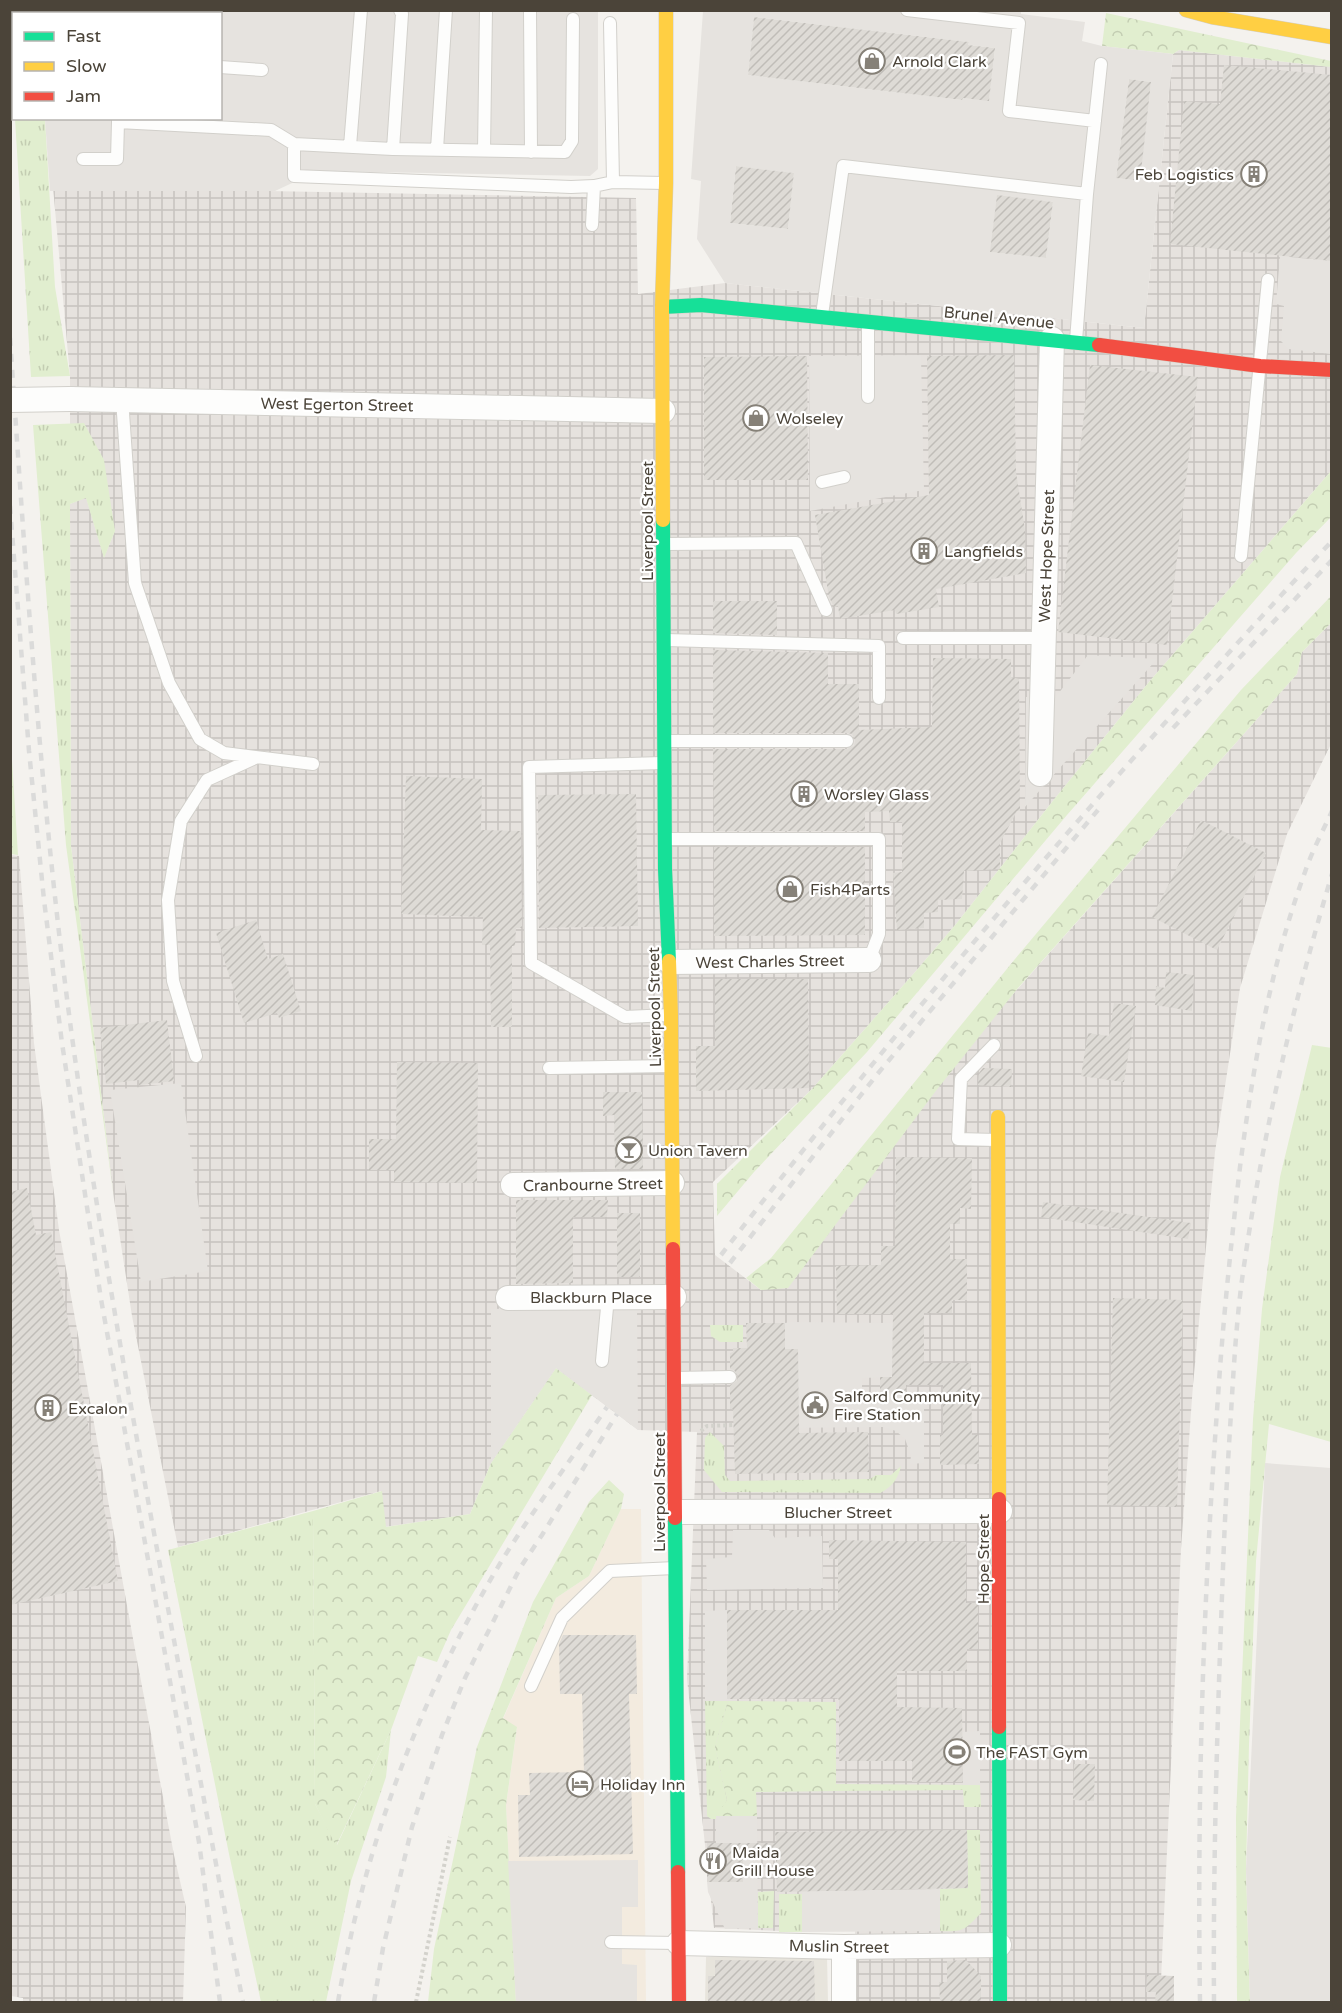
<svg xmlns="http://www.w3.org/2000/svg" width="1342" height="2013" viewBox="0 0 1342 2013" font-family="'Varela Round',sans-serif">
  <style>
    .residential { fill: #e7e4dc }
    .commercial { fill: #f3ebdf }
    .industrial { fill: url(#industrial-grid) }
    .grass { fill: url(#grass-tufts) }
    .forest { fill: url(#forest-crowns) }
    .parking { fill: #e6e3df; fill-rule: evenodd }
    .building { fill: url(#building-hatch) }
    .lines { fill: none; stroke-linecap: round; stroke-linejoin: round }
    .lane-casing { stroke: #d2d0cb; stroke-width: 14 }
    .street-casing { stroke: #d2d0cb; stroke-width: 26 }
    .fast-casing { stroke: #d3cfc5; stroke-width: 15 }
    .slow-casing { stroke: #d3cfc5; stroke-width: 15 }
    .jam-casing { stroke: #d3cfc5; stroke-width: 15 }
    .path { stroke: #d3d2cc; stroke-width: 4; stroke-dasharray: 3 3; stroke-linecap: butt }
    .lane { stroke: #fdfdfc; stroke-width: 12 }
    .street { stroke: #fdfdfc; stroke-width: 24 }
    .fast { stroke: #16e098; stroke-width: 14 }
    .slow { stroke: #ffcf43; stroke-width: 14 }
    .jam { stroke: #f24e42; stroke-width: 14 }
    .rail { stroke: #dbdbda; stroke-width: 4.5; stroke-dasharray: 8 8; stroke-linecap: butt }
    .street-bridge-casing { stroke: #d2d0cb; stroke-width: 26; stroke-linecap: butt }
    .street-bridge { stroke: #fdfdfc; stroke-width: 24 }
    .labels { text-anchor: middle; stroke-width: 4.5; stroke-linejoin: round; paint-order: stroke }
    .poi-label { font-size: 16px; fill: #4b4439; stroke: #fff; text-anchor: start }
    .street-label { font-size: 16px; fill: #4b4439; stroke: #fff }
  </style>
  <defs>
    <pattern id="industrial-grid" width="8" height="8" patternUnits="userSpaceOnUse" patternTransform="scale(1.5)"><rect width="8" height="8" fill="#e6e2de"/><path d="M0 4h8M4 0v8" fill="none" stroke="#c7c3bf"/></pattern>
    <pattern id="grass-tufts" width="24" height="20" patternUnits="userSpaceOnUse" patternTransform="scale(1.5)"><rect width="24" height="20" fill="#e1eecf"/><path d="M3 7l-1-3M5 7V3M7 7l1-3M15 17l-1-3M17 17v-4M19 17l1-3" fill="none" stroke="#c3cdb2"/></pattern>
    <pattern id="forest-crowns" width="20" height="18" patternUnits="userSpaceOnUse" patternTransform="scale(1.5)"><rect width="20" height="18" fill="#e1eecf"/><path d="M2 6a3 3 0 1 1 6 0M12 15a3 3 0 1 1 6 0" fill="none" stroke="#c3cdb2"/></pattern>
    <pattern id="building-hatch" width="6" height="6" patternUnits="userSpaceOnUse" patternTransform="scale(1.5)"><rect width="6" height="6" fill="#dedbd6"/><path d="M-1 1l2-2M0 6l6-6M5 7l2-2" fill="none" stroke="#c0bdb8"/></pattern>
  </defs>
  <rect width="100%" height="100%" fill="#f4f2ee"/>
  <path class="residential" d="M827,1956L828,2002H705L706,1957Z"/>
  <path class="commercial" d="M621,1509H641L646,2002H516L506,1805L517,1728L503,1719L556,1598L589,1576Z"/>
  <path class="industrial" d="M1179,50L1331,67V471L1149,682L1052,802L956,924L915,972L812,1089L713,1182L715,1255L761,1290L960,1054L1297,674L1302,652L1331,623V744L1287,834L1240,988L1215,1152L1193,1385L1181,1549L1160,2002H855V1927L802,1932L714,1928L687,1679L697,1432L638,1430L556,1368L491,1463L470,1514L385,1527L381,1491L178,1547L132,1316L114,1199L71,846L70,504L86,497L104,557L115,531L84,424L70,425V376L53,187L636,198L638,294L725,283L1144,328L1173,54Z
    M10,855L19,856L34,1043L59,1230L134,1644L174,1855L186,1907L183,2002H23V1998L11,1996Z"/>
  <path class="grass" d="M15,119H45L55,287L70,376L31,377Z
    M84,423L104,460L115,531L104,558L86,498L70,504L71,846L114,1199L66,845L33,425Z
    M10,744H11L18,855L11,854Z
    M1312,1045L1332,1048L1331,1442L1269,1424L1256,1561L1249,1745L1246,1869L1250,2002H1237L1236,1817L1253,1419L1262,1309L1280,1177Z
    M710,1325H743V1342H720L711,1336Z
    M710,1432L724,1446L725,1475L730,1481L870,1479L876,1475H891L901,1466C898,1479 892,1487 880,1493L722,1492L704,1470L705,1438Z
    M313,1511L315,1804L337,1845L391,1730L386,1777L351,1881L326,2002H261L229,1854L168,1550Z
    M705,1701H728L715,1747L727,1800L716,1819H711L707,1816Z
    M836,1784L980,1785L981,1807H964L963,1790L836,1791Z
    M967,1830H980L981,1913C964,1930 965,1932 940,1931V1889L968,1888Z
    M774,1891L773,1928H758V1892Z
    M779,1894H802V1932H779Z"/>
  <path class="forest" d="M1106,13L1331,61V67L1179,50L1173,54L1102,46Z
    M1331,471V517L1296,553L1067,815L867,1052L754,1172L717,1216V1184L812,1089L915,972L956,924L1052,802L1149,682Z
    M1331,596V623L1302,652L1297,674L1018,988L935,1092L788,1288L761,1290L746,1278L771,1258L1015,959L1241,690Z
    M556,1368L592,1395L451,1630L437,1662L418,1656L391,1730L336,1846L315,1804L313,1511L382,1491L386,1527L470,1514L491,1463Z
    M609,1480L624,1494L621,1509L589,1576L556,1598L503,1718L517,1727L506,1805L516,2002H428L434,1949L477,1747L533,1602L589,1502Z
    M728,1701L836,1702V1791L756,1792L757,1816H716L727,1800L715,1747Z"/>
  <path class="parking" d="M68,11H598V169L590,176L318,171L275,191H50L45,119L220,118V14H68Z
    M703,11H1021V14L1085,22L1082,41L1102,46L1173,54L1144,328L725,283L697,239L701,181L691,179ZM754,17L969,42L968,45L995,48L989,100L963,98L962,100L748,75ZM1129,79L1151,82L1139,181L1116,178ZM736,166L794,173L788,229L730,223ZM997,196L1053,202L1046,258L991,252Z
    M1280,256L1331,261V354L1289,349L1281,341L1284,306L1276,304Z
    M921,355L924,490L810,511L809,356Z
    M1088,655L1157,659L1025,807L1026,697L1055,698Z
    M181,1083L208,1271L141,1282L110,1090Z
    M600,1306H637L638,1430L556,1368L491,1463V1309Z
    M791,1322L893,1323L892,1377L862,1378V1396H924V1463L910,1464L911,1455L905,1439L896,1431L883,1427L778,1428L785,1349V1323Z
    M1265,1463L1331,1468V2002H1250L1246,1869Z
    M733,1530H769L775,1538L822,1536L823,1588L707,1590L706,1559L732,1557Z
    M727,1610L728,1701H705V1611Z
    M980,1731V1785H963L962,1732Z
    M716,1816H757L758,1928L725,1929L708,1892L707,1882L743,1859H746V1843H716Z
    M638,1860V1907H622V1964L637,1965V2002H516L508,1861Z
    M940,1889V1931L802,1932V1891Z"/>
  <path class="building" d="M754,17L969,42L968,45L995,48L989,101L963,98L962,100L748,75Z
    M1224,65L1332,75V261L1170,244L1184,101L1220,104Z
    M1129,79L1151,82L1140,181L1116,178Z
    M736,166L794,173L788,229L730,223Z
    M997,195L1053,202L1046,258L990,252Z
    M1014,355L1016,472L1025,530L1026,573L936,589L939,607L896,614L895,610L840,619L838,606L834,607L829,597L815,515L929,495L927,356Z
    M807,356L808,480H704V357Z
    M1090,365L1198,377L1167,645L1058,632Z
    M713,601H777V635L713,633Z
    M713,650L828,653V684H859V730L932,727L933,658L1011,659V677L1019,679L1020,811H1017L1000,843V869L964,871L962,899L938,900V912L924,913V928L897,930L893,873L902,872V822H890L889,811L865,812V831H714L713,749H847L854,746L855,740L852,734L847,733H713Z
    M406,776L482,779L481,830L521,831L522,928H516L515,946H512V1027H491L490,945H482L483,917L401,914Z
    M636,794L638,926L539,928L538,795Z
    M1201,820L1266,853L1217,950L1152,917Z
    M714,847H865V935L714,936Z
    M256,920L268,959L283,954L301,1011L279,1018L277,1013L244,1023L216,933Z
    M1166,972L1194,975L1192,1011L1155,1005L1156,986L1165,988Z
    M715,979H808L809,1088L696,1091V1046H715Z
    M1114,1003L1136,1006L1124,1082L1081,1076L1088,1033L1109,1036Z
    M167,1020L174,1081L139,1085V1080L106,1084L100,1028Z
    M397,1062L478,1063L477,1183L394,1182V1170H369V1139H396Z
    M983,1068L1012,1069L1011,1087L978,1085L979,1073Z
    M603,1092H642L643,1169H615L614,1115L603,1116Z
    M896,1157L972,1158L971,1209L960,1208V1224H950V1259H967V1300H952V1313H924V1363H971L972,1435H978L979,1464L940,1465V1435H943V1385H906V1394L880,1393V1377H892L893,1314H837L836,1266L881,1265V1246H895Z
    M27,1188L36,1235L51,1232L118,1581L10,1605V1192Z
    M516,1200H608L607,1217H573V1283L516,1284Z
    M1043,1202L1191,1223L1188,1239L1041,1217Z
    M617,1213H640V1277H617Z
    M1113,1298L1183,1300L1177,1507L1107,1505Z
    M746,1323H785V1349H798L799,1433L868,1432L869,1472L735,1474L733,1409H730V1385L737,1381L738,1376L734,1370L730,1369V1353L733,1352V1348H747Z
    M829,1540L966,1542V1603H978V1649H967V1671H897V1707L962,1708L963,1782H912V1761H839V1700L837,1698L727,1699V1610H838V1559H829Z
    M563,1635H636L637,1694H629L633,1854L519,1857L518,1795H530L529,1773L584,1772L582,1694H560L559,1644Z
    M1074,1764H1095L1094,1801L1073,1800Z
    M967,1830L968,1888L777,1892L776,1859H743V1882H707V1843H776L775,1832Z
    M715,1960L814,1961L815,2002H708V1976H715Z
    M966,1960L981,1976V2002H940L939,1982H947V1961Z
    M1147,1975L1174,1976V2002H1155L1156,1992H1146Z"/>
  <g class="lines">
    <g class="lane-casing">
      <path id="lane" d="M907,10L1019,23L1009,111L1095,121
        M530,11L531,152
        M121,14V10
        M610,23L613,182
        M220,67L262,70
        M118,118V122L271,130L294,144L393,149L402,14L400,10
        M294,144V176L571,187L594,186L613,182L665,183
        M350,146L361,10
        M393,149L565,152L572,141L573,19
        M437,149L446,10
        M484,151L486,10
        M83,159H117L118,122
        M592,225L594,186
        M822,315L843,166L1087,194
        M1076,341L1087,194L1101,64
        M868,397V322
        M122,399L135,583L169,683L200,739L224,753L313,764
        M822,482L844,477
        M665,544L796,543L826,610
        M1241,556L1268,280
        M903,638H1044
        M666,640L879,646V698
        M665,741H847
        M662,763L529,767L531,963L625,1017L670,1015
        M667,839H879V934L869,960
        M994,1045L961,1079L958,1139L996,1140
        M196,1056L173,981L168,900L181,821L207,780L255,758
        M549,1068L670,1066
        M602,1361L608,1297
        M676,1378L730,1377
        M531,1686L562,1618L610,1571L675,1568
        M611,1942L678,1943"/>
    </g>
    <g class="street-casing">
      <path id="street" d="M70,399L663,411
        M1040,774L1052,339
        M670,962L869,960
        M513,1185L672,1183
        M508,1298L674,1297
        M676,1512L1000,1511
        M679,1943L844,1947L999,1945
        M844,1947V2002"/>
    </g>
    <g class="fast-casing">
      <path id="fast" d="M662,307L701,305L1099,345
        M663,520L665,869L669,961
        M675,1518L678,1872
        M999,1727L1000,2002"/>
    </g>
    <g class="slow-casing">
      <path id="slow" d="M1186,10L1212,17L1332,37
        M663,520L662,307L666,183V10
        M669,961L671,1015L673,1249
        M998,1117L999,1499"/>
    </g>
    <g class="jam-casing">
      <path id="jam" d="M1099,345L1260,366L1332,370
        M673,1249L675,1518
        M999,1499V1727
        M678,1872L679,2002"/>
    </g>
    <path class="path" d="M701,1431L707,1426L733,1425
      M416,2002L450,1837"/>
    <use href="#lane" class="lane"/>
    <use href="#street" class="street"/>
    <use href="#fast" class="fast"/>
    <use href="#slow" class="slow"/>
    <use href="#jam" class="jam"/>
    <path class="rail" d="M10,338C26,573 41,810 73,1044C113,1333 171,1620 224,1907L243,2002
      M10,506L29,751L44,900L62,1043L101,1299L199,1842L220,2002
      M1173,728L1332,560
      M721,1255C870,1062 1027,875 1191,694C1238,643 1284,591 1332,541
      M730,1263L875,1077L1098,810
      M338,2002C364,1846 421,1693 504,1557C536,1506 573,1457 607,1407
      M374,2002L383,1948L412,1827L442,1735L465,1678L520,1568L542,1535L617,1414
      M1200,2002C1197,1801 1203,1598 1218,1397C1223,1320 1231,1244 1240,1167C1253,1067 1270,968 1305,872C1312,851 1323,831 1332,811
      M1214,2002C1213,1867 1217,1732 1222,1596C1224,1535 1227,1474 1231,1413C1234,1362 1237,1310 1245,1259C1264,1129 1294,1001 1332,874"/>
    <g class="street-bridge-casing">
      <path id="street-bridge" d="M10,400L70,399"/>
    </g>
    <use href="#street-bridge" class="street-bridge"/>
  </g>
  <defs>
    <g id="shop-ring" transform="scale(1.35)"><circle r="9.5" fill="#fff" stroke="#868178" stroke-width="1.5"/><path d="M-5-2.5h2.3a2.7 3.5 0 0 1 5.4 0H5L5.5 6h-11ZM-1.5-2.5h3a1.5 2.3 0 0 0-3 0Z" fill="#868178"/></g>
    <g id="building-ring" transform="scale(1.35)"><circle r="9.5" fill="#fff" stroke="#868178" stroke-width="1.5"/><path d="M-4-6H4V6H1V3H-1V6H-4ZM-2.5-4.3h1.7v1.8h-1.7ZM.8-4.3h1.7v1.8H.8ZM-2.5-1h1.7V.8h-1.7ZM.8-1h1.7V.8H.8Z" fill="#868178"/></g>
    <g id="bar-ring" transform="scale(1.35)"><circle r="9.5" fill="#fff" stroke="#868178" stroke-width="1.5"/><path d="M-6-5H6L.8 .8V4.5H3.5V6h-7V4.5H-.8V.8Z" fill="#868178"/></g>
    <g id="civic-ring" transform="scale(1.35)"><circle r="9.5" fill="#fff" stroke="#868178" stroke-width="1.5"/><path d="M-.6-6.5H3V-4.5H.6V-3L4-1V1h2V6H-6V1h2V-1L-.6-3ZM-1.2 2.5V6h2.4V2.5Z" fill="#868178"/></g>
    <g id="stadium-ring" transform="scale(1.35)"><circle r="9.5" fill="#fff" stroke="#868178" stroke-width="1.5"/><path d="M0-5a6.5 5 0 1 0 0 10a6.5 5 0 1 0 0-10ZM-3.5-1.8h7v3.6h-7Z" fill="#868178"/></g>
    <g id="hotel-ring" transform="scale(1.35)"><circle r="9.5" fill="#fff" stroke="#868178" stroke-width="1.5"/><path d="M-6-4.5h1.5V1H6V5H4.5V3h-9V5H-6ZM-4 0a1.8 1.8 0 1 1 3.6 0ZM.5 0V-2.5h3Q6-2.5 6 0Z" fill="#868178"/></g>
    <g id="restaurant-ring" transform="scale(1.35)"><circle r="9.5" fill="#fff" stroke="#868178" stroke-width="1.5"/><path d="M-5-6h1v4h1v-4h1v4h1v-4h1v5L-1.5 .5V6h-2V.5L-5-1ZM5-6V6H3V1.5H1.5Q1.5-4 5-6Z" fill="#868178"/></g>
  </defs>
  <g fill-rule="evenodd">
    <use href="#shop-ring" x="872" y="61"/>
    <use href="#building-ring" x="1254" y="174"/>
    <use href="#shop-ring" x="756" y="418"/>
    <use href="#building-ring" x="924" y="551"/>
    <use href="#building-ring" x="804" y="794"/>
    <use href="#shop-ring" x="790" y="889"/>
    <use href="#bar-ring" x="629" y="1150"/>
    <use href="#civic-ring" x="815" y="1405"/>
    <use href="#building-ring" x="48" y="1408"/>
    <use href="#stadium-ring" x="957" y="1752"/>
    <use href="#hotel-ring" x="580" y="1784"/>
    <use href="#restaurant-ring" x="713" y="1861"/>
  </g>
  <g class="labels">
    <g class="poi-label">
      <text x="892" y="67">Arnold Clark</text>
      <text x="1234" y="180" text-anchor="end">Feb Logistics</text>
      <text x="776" y="424">Wolseley</text>
      <text x="944" y="557">Langfields</text>
      <text x="824" y="800">Worsley Glass</text>
      <text x="810" y="895">Fish4Parts</text>
      <text x="648" y="1156">Union Tavern</text>
      <text x="834" y="1402">Salford Community<tspan x="834" dy="18">Fire Station</tspan></text>
      <text x="68" y="1414">Excalon</text>
      <text x="976" y="1758">The FAST Gym</text>
      <text x="600" y="1790">Holiday Inn</text>
      <text x="732" y="1858">Maida<tspan x="732" dy="18">Grill House</tspan></text>
    </g>
    <g class="street-label">
      <text transform="translate(999 317) rotate(6)" y="6">Brunel Avenue</text>
      <text transform="translate(337 404) rotate(1)" y="6">West Egerton Street</text>
      <text transform="translate(647 521) rotate(-90)" y="6">Liverpool Street</text>
      <text transform="translate(1046 556) rotate(-88)" y="6">West Hope Street</text>
      <text transform="translate(770 961) rotate(-1)" y="6">West Charles Street</text>
      <text transform="translate(654 1007) rotate(-91)" y="6">Liverpool Street</text>
      <text transform="translate(593 1184) rotate(-1)" y="6">Cranbourne Street</text>
      <text x="591" y="1303">Blackburn Place</text>
      <text transform="translate(659 1492) rotate(-90)" y="6">Liverpool Street</text>
      <text x="838" y="1518">Blucher Street</text>
      <text transform="translate(983 1559) rotate(-90)" y="6">Hope Street</text>
      <text transform="translate(839 1946) rotate(1)" y="6">Muslin Street</text>
    </g>
  </g>
  <rect width="1342" height="2013" fill="none" stroke="#4b4439" stroke-width="24"/>
  <rect x="12" y="12" width="210" height="108" fill="#ffffff" stroke="#b7b4b0" stroke-width="1.5"/>
  <rect x="24" y="32" width="30" height="9" fill="#16e098" stroke="#b7b4b0" stroke-width="1.5"/>
  <text x="66" y="42" font-size="18" fill="#4b4439">Fast</text>
  <rect x="24" y="62" width="30" height="9" fill="#ffcf43" stroke="#b7b4b0" stroke-width="1.5"/>
  <text x="66" y="72" font-size="18" fill="#4b4439">Slow</text>
  <rect x="24" y="92" width="30" height="9" fill="#f24e42" stroke="#b7b4b0" stroke-width="1.5"/>
  <text x="66" y="102" font-size="18" fill="#4b4439">Jam</text>
</svg>
